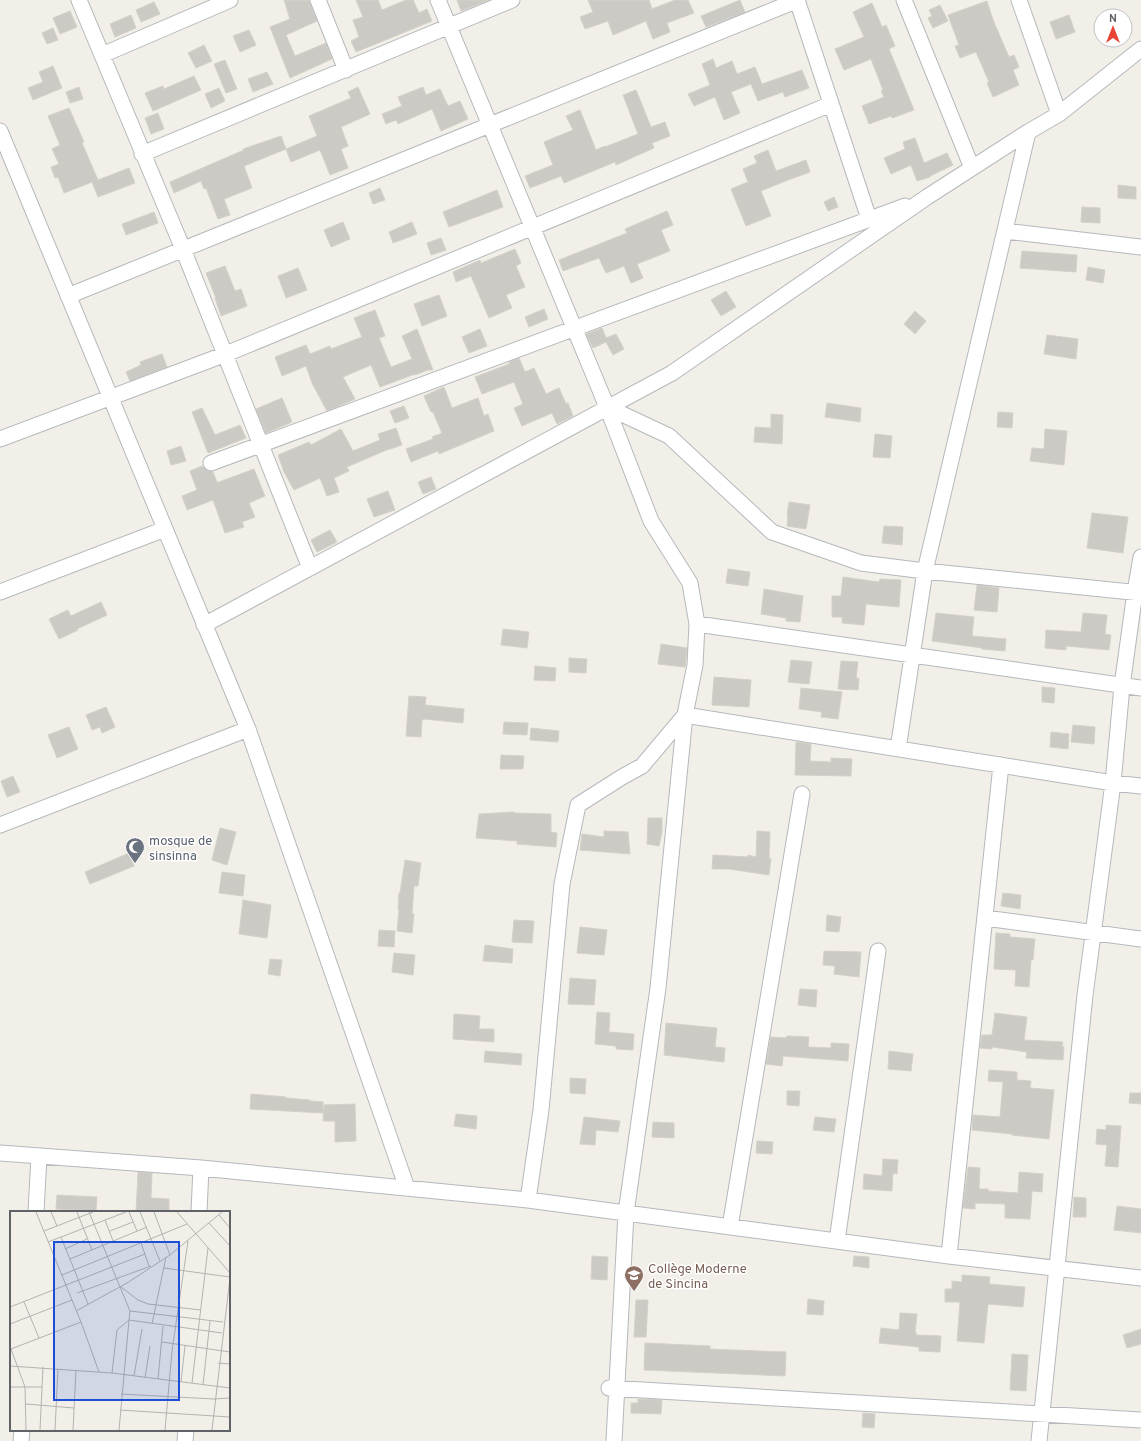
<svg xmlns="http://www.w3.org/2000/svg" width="1141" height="1441" viewBox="0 0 1141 1441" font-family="Overpass,sans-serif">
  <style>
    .building { fill: #cccac5; stroke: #d6d1c6 }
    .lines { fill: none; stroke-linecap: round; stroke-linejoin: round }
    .street-casing { stroke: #b5b8bc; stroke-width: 17 }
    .street { stroke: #fff; stroke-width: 15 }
    .labels { text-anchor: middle; stroke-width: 3; stroke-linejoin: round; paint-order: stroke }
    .worship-label { font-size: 13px; fill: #5b616d; stroke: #fff; text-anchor: start }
    .education-label { font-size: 13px; fill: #785e54; stroke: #fff; text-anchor: start }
    .inset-road { fill: none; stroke: #b3b3b1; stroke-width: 1 }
    .view { fill: #1d4ed8; fill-opacity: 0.15; stroke: #1d4ed8; stroke-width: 2 }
    .inset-edge { fill: none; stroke: #5f6368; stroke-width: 2 }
  </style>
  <rect width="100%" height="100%" fill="#f1efe8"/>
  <path class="building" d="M284,0H309L317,21L286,35L295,56L326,43L332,59L290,78L270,27L290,19Z
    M356,0H378L382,10L406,0H413L419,13L427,9L432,21L356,52L351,41L359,37L353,20L363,17Z
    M457,0H489L461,11Z
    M588,0H649L652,9L675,0H688L694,13L667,23L670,32L653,39L646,21L613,35L608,21L585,29L580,17L593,12Z
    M740,0L745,12L706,27L701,16Z
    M987,1L993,20L1009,57L1014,55L1019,67L1013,70L1019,85L993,97L987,83L989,82L976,52L960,58L955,46L959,45L948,15Z
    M154,2L160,14L141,22L136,10Z
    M872,3L882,27L886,25L895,46L889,49L914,110L892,118L891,116L869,124L862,106L884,97L881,91L883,90L871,59L844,70L835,49L864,37L853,12Z
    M940,5L948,21L933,28L928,18L932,16L929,10Z
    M70,11L77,27L60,34L53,18Z
    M131,15L136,28L115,37L110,24Z
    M1069,15L1075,32L1056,39L1050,22Z
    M53,28L58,40L47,44L42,33Z
    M249,30L256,45L240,52L233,36Z
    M204,45L212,61L196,68L188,53Z
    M713,59L716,68L732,61L737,74L755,67L762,84L802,70L809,88L785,97L783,92L758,101L751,84L731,92L740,113L724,120L715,97L694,106L688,94L710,85L702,64Z
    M225,60L237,89L226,93L214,64Z
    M53,66L62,88L33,100L28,88L43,82L39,72Z
    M267,72L273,84L253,92L248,79Z
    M194,76L201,90L153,111L145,93L163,86L164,89Z
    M79,87L83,99L70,103L66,92Z
    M358,87L370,114L341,127L348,146L341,149L348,168L330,175L320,150L291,162L286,149L317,136L309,116L351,98L348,92Z
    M423,87L426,95L440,89L448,106L460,101L468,119L441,131L432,109L398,124L396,120L386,124L382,114L402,106L398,97Z
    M219,88L225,101L211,108L205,94Z
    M636,90L651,127L665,122L670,136L652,143L654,148L616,165L615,162L564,183L561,176L530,188L525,176L553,165L544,142L573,130L566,116L580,110L596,150L605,146V147L638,134L623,95Z
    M69,108L84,142L82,143L98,180L129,168L135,183L98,197L92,182L64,193L58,177L55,178L51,167L59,164L52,149L60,145L48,116Z
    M158,113L164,129L151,134L145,118Z
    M281,136L286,149L244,166L252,188L224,199L230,215L218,219L206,188L204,189L201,181L174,193L170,182L244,150L243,149Z
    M915,138L924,163L947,153L953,165L930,176V177L917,181L911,165L891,174L884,158L905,149L903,142Z
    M768,150L776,171L806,160L810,172L788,180L761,191L771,216L746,226L731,189L748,182L743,169L757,163L754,156Z
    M1118,185L1136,187V199L1118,198Z
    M380,188L385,200L373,204L369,193Z
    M497,190L503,207L449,227L443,212Z
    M834,197L838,207L828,211L824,202Z
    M1082,207L1100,208V223L1081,222Z
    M667,211L673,225L661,230L670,251L637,264L643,278L631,283L624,266L606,273L599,258L563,271L559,260L627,233L625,229Z
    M154,212L158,223L126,235L122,224Z
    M343,222L350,239L331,247L324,230Z
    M412,222L417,234L393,243L389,232Z
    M441,238L446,250L431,255L427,243Z
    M515,249L521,263L516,266L525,287L506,295L512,308L489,318L471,276L456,282L453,272L480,260L481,263Z
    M1022,251L1077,255L1076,272L1020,268Z
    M225,266L235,291L241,289L247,306L221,316L215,298H216L206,273Z
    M1088,267L1105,270L1103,283L1086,280Z
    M298,268L307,290L286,298L278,276Z
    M726,291L736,307L721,316L711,300Z
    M439,295L447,316L422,326L414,304Z
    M544,309L548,319L529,327L525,317Z
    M375,310L385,336L379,338L391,367L412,359L402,336L417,329L433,370H428L415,375V374L380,387L371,365L343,377L355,399L327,411L312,383L306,366L282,376L275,357L306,345L310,354L330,346L331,349L362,337L354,318Z
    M915,311L926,321L915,334L904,324Z
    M602,328L606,338L616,334L624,349L613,355L606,342L593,348L586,334Z
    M480,329L487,346L469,353L462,337Z
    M1047,335L1078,339L1076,359L1044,354Z
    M162,354L167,367L130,381L126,372L141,365L140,362Z
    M519,358L525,372L534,368L546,394L559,388L566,404L568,403L573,416L557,424L552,413L522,426L514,408L523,404L514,382L482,394L475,377L509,364V362Z
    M444,387L452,408L478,398L484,416L488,414L494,431L439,454L438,451L411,462L406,449L433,439L432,437L442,433L433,412H431L424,396Z
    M282,398L292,422L266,433L256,409Z
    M827,403L861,408L860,422L825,417Z
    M404,406L409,418L395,423L390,411Z
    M202,408L215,435L240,425L246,438L208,453L192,412Z
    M998,412L1013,413L1012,428L997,427Z
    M771,414L783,415L782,444L754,442L755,427L771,428Z
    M396,428L402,445L384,451L347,467L349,471L334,478L339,492L327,496L320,478L294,490L284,472L278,455L309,442L311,445L341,429L353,451L380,440L378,434Z
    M1045,429L1067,431L1064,465L1030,461L1032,448L1044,449Z
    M875,434L892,436L890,458L873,457Z
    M181,446L186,461L171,465L167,451Z
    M202,466L206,470L213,472L217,482H219L254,469L265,496L249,503L255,517L242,522L244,527L225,533L213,500L187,510L182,496L197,490L190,471Z
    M431,477L436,489L423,494L418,482Z
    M388,491L395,510L374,517L367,499Z
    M789,502L810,505L806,529L787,526L788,515H787Z
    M1092,513L1128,517L1123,553L1087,548Z
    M884,526L903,527L902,545L882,543Z
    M330,530L337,542L317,552L311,540Z
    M728,569L750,572L748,586L726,583Z
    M843,577L879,582L880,579L901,580L899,607L866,604L864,625L842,623V617H832V596H841Z
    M977,585L999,588L997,612L974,610Z
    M764,589L803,596L800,622L786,621V618L761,614Z
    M101,602L107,615L77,629L78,630L59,639L49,619L68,610L71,616Z
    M936,613L974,617L972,636L1006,639L1005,651L982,649V648L932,641Z
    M1083,613L1107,615L1105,634L1111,635L1109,650L1066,646V650L1045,648L1046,630L1081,632Z
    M503,629L529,632L527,648L501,645Z
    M661,644L687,648L685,667L658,664Z
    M569,658L587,659L586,673L569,672Z
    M791,660L812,662L809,684L788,682Z
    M841,661L858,662L856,678H859L858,690L838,689Z
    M535,666L556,668L555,681L534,680Z
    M714,677L751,680L749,707L712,705Z
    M1042,687L1055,688L1054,703L1042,702Z
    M801,688L842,692L838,719L821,717L822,712L799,709Z
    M409,696L426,697L425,705L464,709L463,723L424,719L422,720L421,737L406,736Z
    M106,707L115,727L102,733L100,727L92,730L86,715Z
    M504,722L528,723L527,735L503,734Z
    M1073,725L1095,727L1094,744L1071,742Z
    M69,727L78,749L57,758L48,735Z
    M531,728L559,731L558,742L530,740Z
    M1051,732L1069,734L1068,749L1050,747Z
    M796,742L811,744L810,761L831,762V758L852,759L851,776L795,775Z
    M501,755L524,756L523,769H500Z
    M13,776L20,792L7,797L1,781Z
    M514,812V813L551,814V832L557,833L556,847L517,844V841L476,838L479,814Z
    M648,818H662V832L659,846L647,844Z
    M220,828L236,832L227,865L212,860Z
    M604,831L628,832L630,854L580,850L582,834L604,837Z
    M757,831L770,832L769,858L771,859L769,875L729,869H712L713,855L748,857V855L756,857Z
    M129,853L134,866L90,884L85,872Z
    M405,860L421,863L418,886H414L412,913L414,914L412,933L397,931L399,909H398L399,893H400Z
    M222,872L245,875L243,896L219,893Z
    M1003,893L1021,895L1020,909L1001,906Z
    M243,900L271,905L267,938L239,934Z
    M827,915L841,917L839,932L826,931Z
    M514,920L534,921L532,943L512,942Z
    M580,927L607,930L604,955L577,953Z
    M379,930L395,931L394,947L378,946Z
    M996,933L1010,934V937L1035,939L1033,960H1031L1029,987L1015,986L1016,970L994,969Z
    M485,945L513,949L512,963L483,961Z
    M824,951L861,952L859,977L834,974L835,966L823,965Z
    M394,953L415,955L413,975L392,972Z
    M270,959L282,960L280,976L268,974Z
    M570,978L596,980L594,1005L568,1004Z
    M800,989L817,990L816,1007L798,1005Z
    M597,1012L610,1013L609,1032L634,1034L633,1050L616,1049V1046L595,1044Z
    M995,1013L1027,1017L1024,1040L1063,1042L1062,1046L1064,1047L1063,1060L1026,1058L1027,1052L992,1047V1049L980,1048L982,1035H992Z
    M454,1014L480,1016L479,1029H494V1042L453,1039Z
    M666,1023L717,1028L715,1047L725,1048L724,1062L664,1055Z
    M787,1036L809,1037L808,1047L831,1048V1043L849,1044L848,1061L783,1056L782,1066L766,1064L771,1037L786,1038Z
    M485,1051L522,1054L521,1065L484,1062Z
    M889,1051L913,1054L911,1071L888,1069Z
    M989,1070L1017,1072V1080L1031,1081L1030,1088L1054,1090L1049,1139L1012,1135V1134L972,1130L973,1115L1000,1117L1003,1082L988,1081Z
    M570,1078L586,1079L585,1094L570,1093Z
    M787,1091H800L799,1106L787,1105Z
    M1130,1093H1141V1104L1129,1103Z
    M251,1094L286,1097V1098L310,1100V1101L323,1102V1113L250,1109Z
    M355,1104L356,1141L335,1142V1121H323L324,1105Z
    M456,1114L477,1116L476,1129L454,1126Z
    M584,1117L620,1121L618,1132L596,1130L595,1145L580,1144Z
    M815,1117L836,1119L834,1132L813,1130Z
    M653,1122L674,1123V1138L652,1137Z
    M1106,1125L1121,1126L1118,1167L1105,1166L1107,1145L1096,1144L1097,1129L1106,1130Z
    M757,1141L773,1142L772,1154L756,1153Z
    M883,1159L898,1160L897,1174L893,1173L892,1191L863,1189L864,1174L882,1176Z
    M968,1167L980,1168L979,1189H988V1191L1018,1193L1019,1172L1043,1174L1042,1192L1032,1191L1030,1219L1005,1218V1204L975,1203V1209L963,1208Z
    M138,1172L152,1173L151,1198L169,1199V1212H136Z
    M57,1195L97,1197L96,1211L56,1209Z
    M1074,1197L1086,1198V1217H1073Z
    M1117,1206L1141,1209V1233L1114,1230Z
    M592,1256L608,1257L607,1280L591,1279Z
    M854,1256L869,1257V1268L853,1266Z
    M962,1275L990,1277L989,1284L1025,1287L1023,1307L988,1304L984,1343L957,1341L960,1302H945V1289H952V1281L962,1282Z
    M808,1299L824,1301L823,1315L807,1314Z
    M636,1300H648L646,1337H634Z
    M900,1313L917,1314L915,1332H916V1335L941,1336L940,1352L919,1351V1347L879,1343L881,1328L899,1330Z
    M1141,1329V1344L1127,1348L1123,1335Z
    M645,1343L710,1346V1349L786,1352L785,1376L644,1370Z
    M1012,1354L1028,1355L1026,1391L1010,1390Z
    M638,1399L662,1400L661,1414L631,1413V1403H638Z
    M863,1413L875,1414L874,1428L862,1427Z"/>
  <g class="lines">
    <g class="street-casing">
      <path id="street" d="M79,0L183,249L310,568
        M318,0L346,70
        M438,0L607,407L651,521L690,583L697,624L695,665L685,715L642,766L622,777L578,805L562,884L541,1110L528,1200
        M797,0L869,219
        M904,0L972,168
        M1019,0L1059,114
        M102,55L230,0
        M0,131L248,729L407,1188
        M142,154L512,0
        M1005,231L1141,247
        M68,296L798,0
        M607,407L669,436L772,532L861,563L925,571L1141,593
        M0,439L226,354L831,104
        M211,463L905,206
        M0,592L165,529
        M697,624L1141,688
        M204,625L672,373L927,197L1028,132L1059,114L1141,49
        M898,749L925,571L1028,132
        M0,825L248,729
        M985,918L1141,939
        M0,1153L201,1168L528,1200L949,1256L1141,1278
        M36,1212L39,1156
        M199,1212L201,1168
        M730,1227L802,794
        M837,1241L878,951
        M949,1256L1001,765
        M609,1388L1141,1420
        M21,1441L22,1430
        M185,1441L186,1430
        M614,1441L626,1213L658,988L685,715L1113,783L1141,786
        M1039,1441L1085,995L1113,783L1122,686L1135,592L1141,557"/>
    </g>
    <use href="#street" class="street"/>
  </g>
  <defs>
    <g id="mosque-pin" transform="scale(1)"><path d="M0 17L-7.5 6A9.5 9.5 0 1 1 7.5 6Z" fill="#6b7280" stroke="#fff"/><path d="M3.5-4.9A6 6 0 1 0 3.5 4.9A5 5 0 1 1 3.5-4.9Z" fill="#fff"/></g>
    <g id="school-pin" transform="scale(1)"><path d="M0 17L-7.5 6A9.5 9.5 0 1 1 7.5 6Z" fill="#8d6e63" stroke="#fff"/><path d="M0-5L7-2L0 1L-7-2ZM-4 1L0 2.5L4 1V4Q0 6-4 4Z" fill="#fff"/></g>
  </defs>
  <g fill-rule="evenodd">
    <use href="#mosque-pin" x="135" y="847"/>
    <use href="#school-pin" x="634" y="1275"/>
  </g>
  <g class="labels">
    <g class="worship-label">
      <text x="149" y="845">mosque de<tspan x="149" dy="15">sinsinna</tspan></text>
    </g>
    <g class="education-label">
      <text x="648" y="1273">Collège Moderne<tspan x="648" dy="15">de Sincina</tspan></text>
    </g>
  </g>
  <g transform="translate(10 1211)">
    <rect width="220" height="220" fill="#f1efe8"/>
    <path class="inset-road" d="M26,1L71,111L89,161M41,1L47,15M67,1L82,39M79,1L120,100L119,109L107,119L102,162M119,1L127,20M130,1L150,50M144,1L160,44M167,1L220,62M209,4L220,17M95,9L103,30M199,12L220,35M34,20L83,1M100,20L123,11M51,26L78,93M38,31L116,1M131,32L139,55M55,38L77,28M60,48L137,16M154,57L220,66M52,64L177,13M111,76L128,89L138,93L191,99M67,82L141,55M14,91L29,127M0,96L135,43M66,100L117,72L160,44L212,1M120,100L213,111M0,113L62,89M142,113L156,46M152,131L220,141M1,138L15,176L16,219M1,138L71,111M208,152L220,153M0,155L102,162L220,177M124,165L132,118M135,167L140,135M148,168L153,115M171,171L175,135M182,172L198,37M193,174L200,110M0,176H32M111,183L204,188L220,187M16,193L64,197M110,199L220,206M30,219L33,156M45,219L48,158M63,219L66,159M109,219L119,109L212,122M155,219L162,140L178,30M202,219L220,67"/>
    <path class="view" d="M44,31H169V189H44Z"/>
    <rect width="220" height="220" class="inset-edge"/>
  </g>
  <g transform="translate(1113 28)"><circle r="19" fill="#ffffff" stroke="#bfc1c3"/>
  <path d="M0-3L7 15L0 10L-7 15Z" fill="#ea4335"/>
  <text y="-6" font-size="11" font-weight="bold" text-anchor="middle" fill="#5f6368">N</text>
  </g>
</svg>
